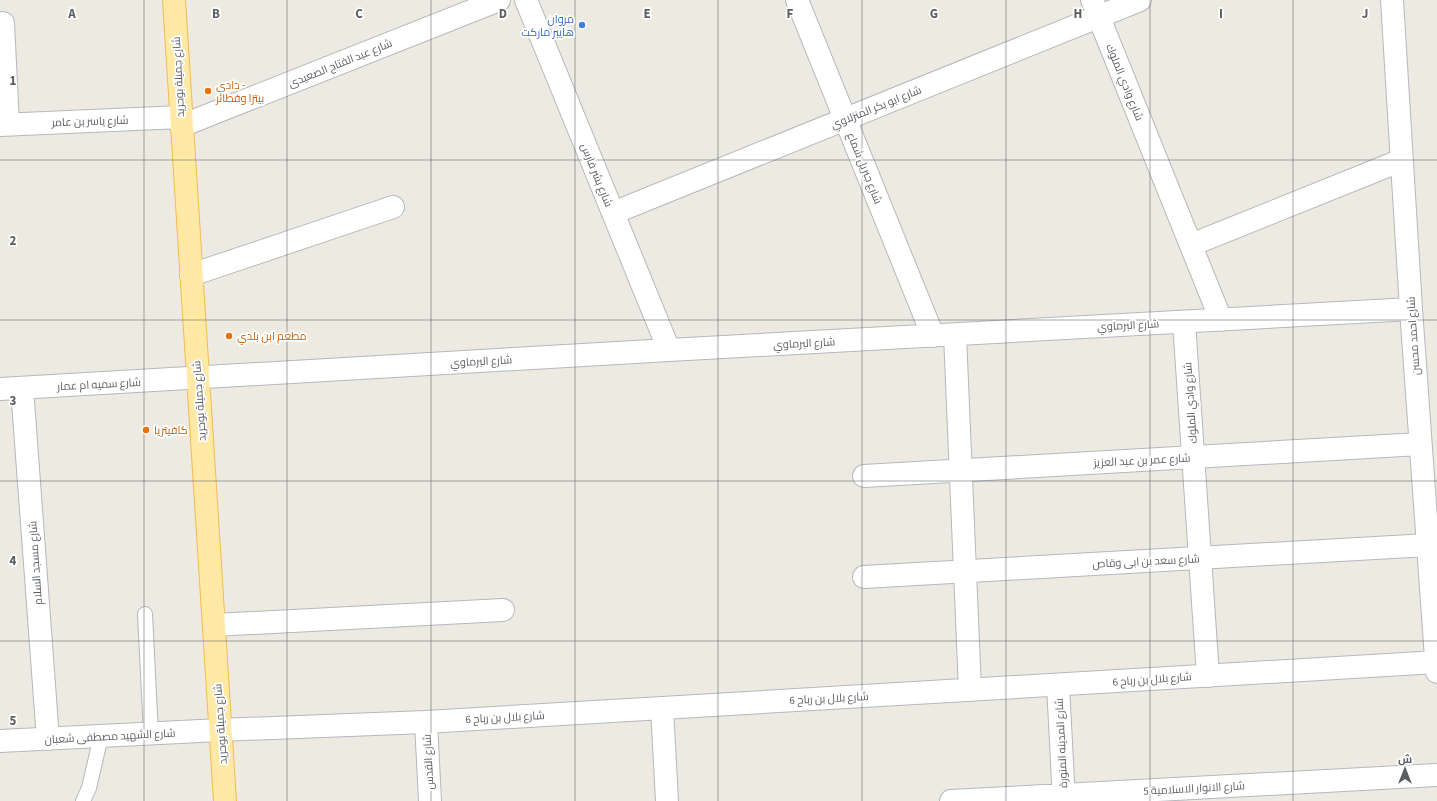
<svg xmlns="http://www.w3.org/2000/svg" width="1437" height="801" viewBox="0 0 1437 801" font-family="'Source Sans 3',Cairo,sans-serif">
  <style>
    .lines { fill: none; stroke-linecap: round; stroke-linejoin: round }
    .service-casing { stroke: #b4b8bc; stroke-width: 16 }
    .minor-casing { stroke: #b4b8bc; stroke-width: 24 }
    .primary-casing { stroke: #f7ba50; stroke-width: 24 }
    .service { stroke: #fff; stroke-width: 14 }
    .minor { stroke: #fff; stroke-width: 22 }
    .primary { stroke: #ffe9a4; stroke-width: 22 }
    .grid { fill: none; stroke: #5a5e63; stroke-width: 1; stroke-opacity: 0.55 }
    .shop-dot { fill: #3f7fe0; stroke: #fff; stroke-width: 1.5 }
    .food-dot { fill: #e8710a; stroke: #fff; stroke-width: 1.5 }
    .labels { text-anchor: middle; stroke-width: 3.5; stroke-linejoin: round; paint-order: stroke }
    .shop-label { font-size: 11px; fill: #366cbe; stroke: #fff; text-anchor: end }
    .street-label { font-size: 11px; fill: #5a5e63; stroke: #fff }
    .food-label { font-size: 11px; fill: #c56008; stroke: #fff; text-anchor: start }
    .grid-label { font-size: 13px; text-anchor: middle; font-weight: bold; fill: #5a5e63; stroke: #fff; stroke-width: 3.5; stroke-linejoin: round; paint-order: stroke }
  </style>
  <rect width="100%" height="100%" fill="#edeae1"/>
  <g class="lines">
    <g class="service-casing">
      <path id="service" d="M145,614L151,734
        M83,801L89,788L101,736"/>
    </g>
    <g class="minor-casing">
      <path id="minor" d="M526,0L669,350
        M797,0L933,336
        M1092,0L1221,320
        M1392,0L1411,309L1437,672
        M3,23L8,124
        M0,125L181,117
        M181,126L499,0
        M613,213L1140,0
        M1191,245L1402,160
        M191,275L393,207
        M1184,322L1208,676
        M955,335L970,690
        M22,388L48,739
        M0,389L669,350L1411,309
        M864,476L1420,444
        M864,577L1428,545
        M214,625L503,610
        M1058,685L1064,801
        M662,708L667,801
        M426,722L430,801
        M0,741L220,730L426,722L1437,662
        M951,801L1437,775"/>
    </g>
    <g class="primary-casing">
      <path id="primary" d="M174,0L225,801"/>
    </g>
    <use href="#service" class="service"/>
    <use href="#minor" class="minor"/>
    <use href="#primary" class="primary"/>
  </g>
  <path class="grid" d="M144,0V801M287,0V801M431,0V801M575,0V801M718,0V801M862,0V801M1006,0V801M1150,0V801M1293,0V801M0,160H1437M0,320H1437M0,481H1437M0,641H1437"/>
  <circle class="shop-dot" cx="582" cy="25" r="4"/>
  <g class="food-dot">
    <circle cx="208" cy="91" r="4"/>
    <circle cx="229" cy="336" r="4"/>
    <circle cx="146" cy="430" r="4"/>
  </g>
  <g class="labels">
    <g class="shop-label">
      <text x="574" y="23">مروان<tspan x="574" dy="13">هايبر ماركت</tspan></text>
    </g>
    <g class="street-label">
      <text transform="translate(340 63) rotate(-22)" y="4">شارع عبد الفتاح الصعيدى</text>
      <text transform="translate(178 77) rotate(-93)" y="4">شارع جميلة بوحريد</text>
      <text transform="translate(1125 82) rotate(68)" y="4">شارع وادي الملوك</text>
      <text transform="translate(876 107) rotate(-22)" y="4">شارع ابو بكر المنزلاوي</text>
      <text transform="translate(90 121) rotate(-2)" y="4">شارع ياسر بن عامر</text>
      <text transform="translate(865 168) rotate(68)" y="4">شارع جبريل شماع</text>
      <text transform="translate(597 175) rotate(68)" y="4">شارع بشر فارس</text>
      <text transform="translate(1128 325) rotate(-3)" y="4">شارع البرماوي</text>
      <text transform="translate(1413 336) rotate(-94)" y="4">شارع احمد محسن</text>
      <text transform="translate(804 343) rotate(-3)" y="4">شارع البرماوي</text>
      <text transform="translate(481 361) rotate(-3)" y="4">شارع البرماوي</text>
      <text transform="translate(99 384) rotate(-3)" y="4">شارع سميه ام عمار</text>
      <text transform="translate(199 401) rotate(-94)" y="4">شارع جميلة بوحريد</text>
      <text transform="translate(1190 403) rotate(-94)" y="4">شارع وادي الملوك</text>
      <text transform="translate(1142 460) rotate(-3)" y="4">شارع عمر بن عبد العزيز</text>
      <text transform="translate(1146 561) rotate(-3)" y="4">شارع سعد بن ابى وقاص</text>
      <text transform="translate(35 563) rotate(-94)" y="4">شارع مسجد السلام</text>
      <text transform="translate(1152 679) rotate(-4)" y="4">شارع بلال بن رباح 6</text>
      <text transform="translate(829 698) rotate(-3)" y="4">شارع بلال بن رباح 6</text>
      <text transform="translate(505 717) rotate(-3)" y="4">شارع بلال بن رباح 6</text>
      <text transform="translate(220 724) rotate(-94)" y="4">شارع جميلة بوحريد</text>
      <text transform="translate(110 736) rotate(-3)" y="4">شارع الشهيد مصطفى شعبان</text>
      <text transform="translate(1061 743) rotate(-93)" y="4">شارع المدينه المنورة</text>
      <text transform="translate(428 762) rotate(-93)" y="4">شارع القدس</text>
      <text transform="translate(1194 788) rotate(-3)" y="4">شارع الانوار الاسلامية 5</text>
    </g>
    <g class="food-label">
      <text x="216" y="89">دادي -<tspan x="216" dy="13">بيتزا وفطائر</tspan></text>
      <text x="237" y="340">مطعم ابن بلدي</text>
      <text x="154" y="434">كافيتريا</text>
    </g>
  </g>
  <g class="grid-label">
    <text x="72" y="18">A</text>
    <text x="216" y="18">B</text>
    <text x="359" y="18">C</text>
    <text x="503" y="18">D</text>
    <text x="647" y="18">E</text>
    <text x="790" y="18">F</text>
    <text x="934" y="18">G</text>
    <text x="1078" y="18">H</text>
    <text x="1221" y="18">I</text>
    <text x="1365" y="18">J</text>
    <text x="13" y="85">1</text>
    <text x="13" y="245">2</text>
    <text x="13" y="405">3</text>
    <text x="13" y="565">4</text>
    <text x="13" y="725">5</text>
  </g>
  <g transform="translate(1405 769)" stroke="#ffffff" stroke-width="3" paint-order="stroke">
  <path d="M0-3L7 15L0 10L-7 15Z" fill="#5a5e63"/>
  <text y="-6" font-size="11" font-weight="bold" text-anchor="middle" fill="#5a5e63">ش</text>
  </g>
</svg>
